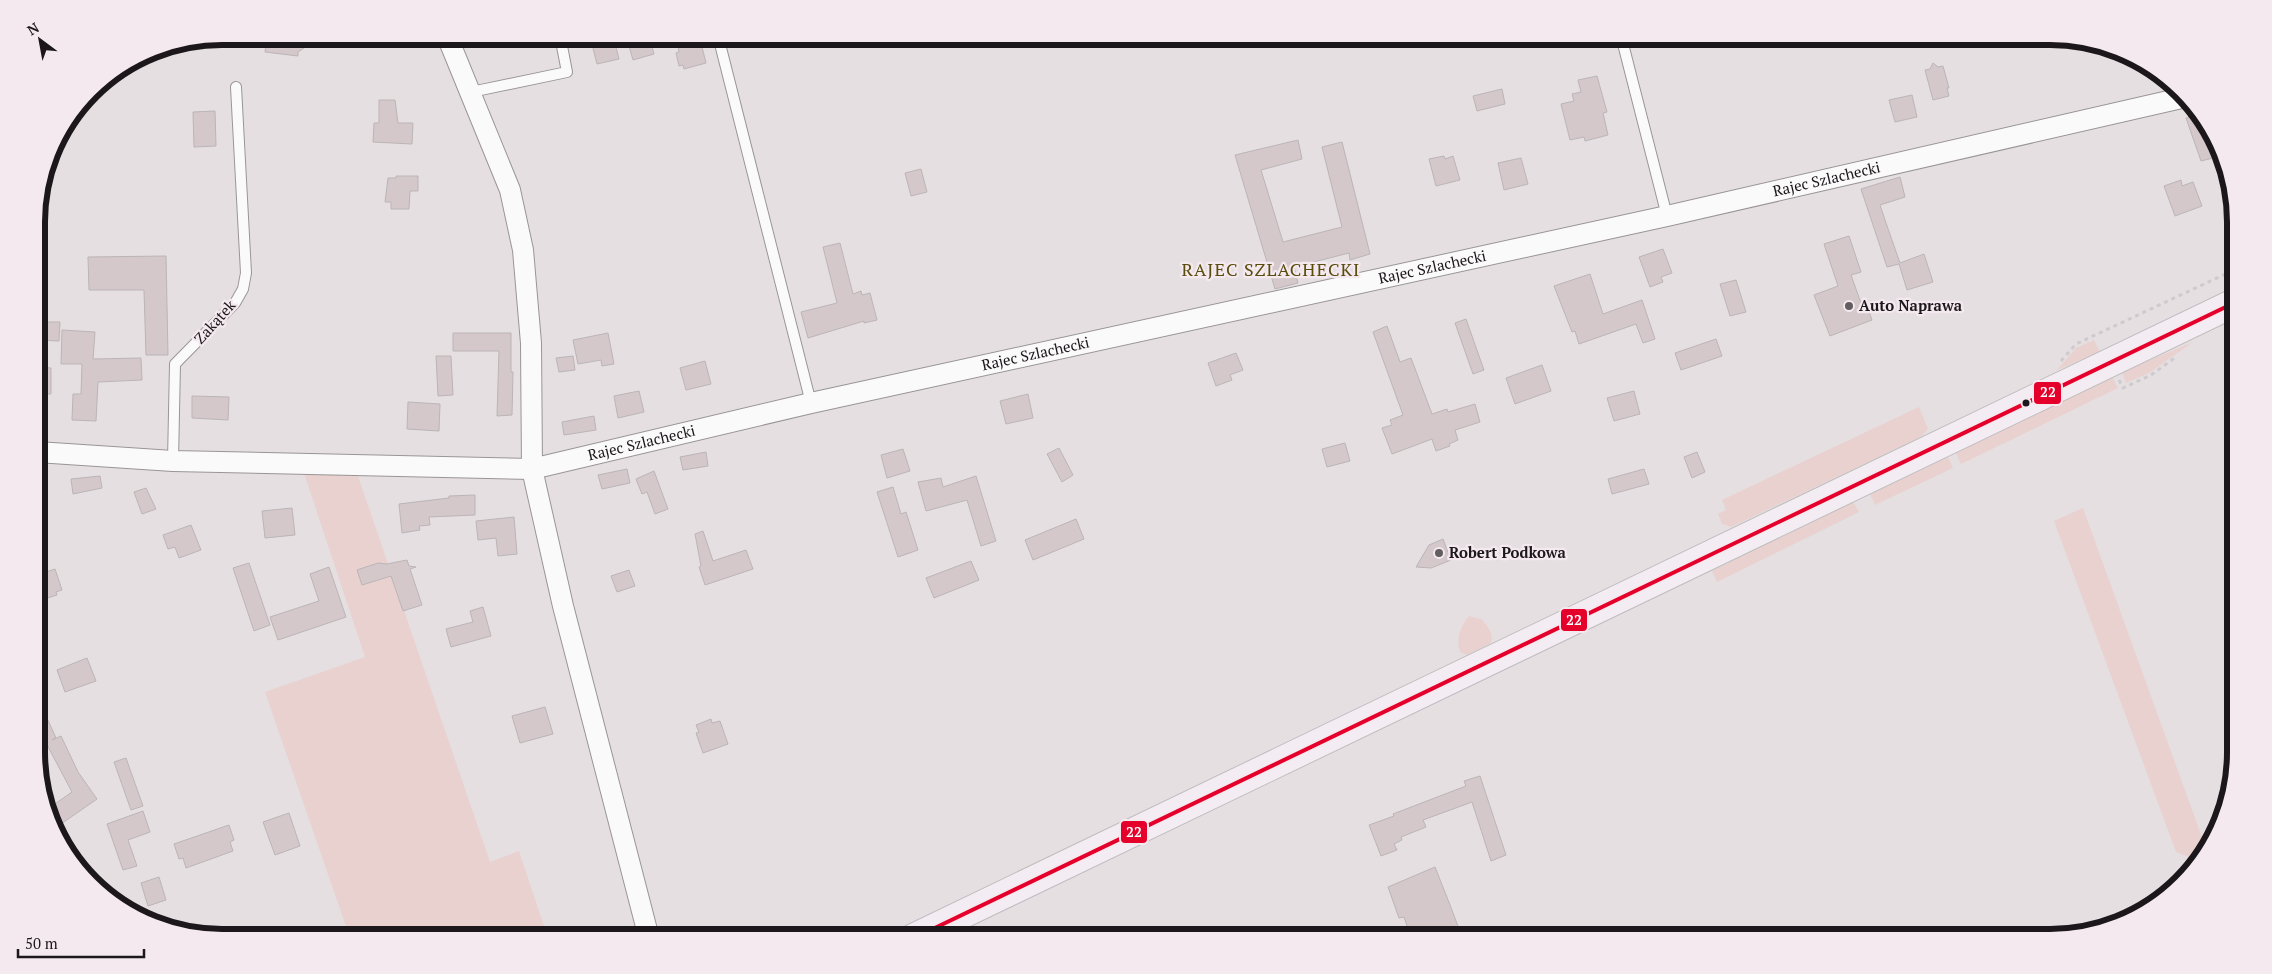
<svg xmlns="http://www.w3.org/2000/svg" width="2272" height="974" viewBox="0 0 2272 974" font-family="'PT Serif',serif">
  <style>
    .green { fill: #e9d1cf }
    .building { fill: #d4c8cb; stroke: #bbb5b7 }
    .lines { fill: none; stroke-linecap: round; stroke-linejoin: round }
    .lane-casing { stroke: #999597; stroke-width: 12 }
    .street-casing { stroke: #999597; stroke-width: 22 }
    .primary-casing { stroke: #bfbdbe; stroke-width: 30 }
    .path { stroke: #cecbcd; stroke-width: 3; stroke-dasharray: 4 4; stroke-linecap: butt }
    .lane { stroke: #fbfafb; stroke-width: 10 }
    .street { stroke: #fbfafb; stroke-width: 20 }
    .primary { stroke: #f3edf3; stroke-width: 28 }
    .bus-1-casing { stroke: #f5e9f0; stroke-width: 8 }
    .bus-1 { stroke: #e4002b; stroke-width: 4 }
    .poi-dot { fill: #625d60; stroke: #f5e9f0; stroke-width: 2 }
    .bus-dot { fill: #1b171a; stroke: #f5e9f0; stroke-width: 2 }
    .labels { text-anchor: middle; stroke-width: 4.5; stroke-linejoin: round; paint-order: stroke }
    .street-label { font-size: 15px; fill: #1b171a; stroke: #f5e9f0 }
    .poi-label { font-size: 15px; font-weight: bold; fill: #1b171a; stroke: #f5e9f0; text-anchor: start }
    .quarter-label { font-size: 18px; letter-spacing: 1px; fill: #594c0d; stroke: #f5e9f0 }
    .rim { fill: none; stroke: #1b171a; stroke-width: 6 }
    .line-badge { stroke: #f5e9f0; stroke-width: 2 }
    .badge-label { font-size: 14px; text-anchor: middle; font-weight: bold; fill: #fff }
  </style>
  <rect width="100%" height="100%" fill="#e5dfe2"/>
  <path class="green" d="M2094,340L2100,352L2057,370L2076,348Z
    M2193,342L2149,373L2126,383L2122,372Z
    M2112,377L2118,388L1961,464L1956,453Z
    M1919,407L1928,429L1921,437L1731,527L1722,524L1718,514L1726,510L1722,500Z
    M1948,457L1953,468L1875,505L1870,494Z
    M304,473L358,476L490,862L519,851L548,938H350L265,692L365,657Z
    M1853,502L1859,512L1717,582L1712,571Z
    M2083,508L2203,840L2191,858L2176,852L2054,521Z
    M1469,616L1481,619C1488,626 1495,635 1490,644L1467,655L1460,652C1456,639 1460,626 1469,616Z"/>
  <path class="building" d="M267,36H300L307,46L298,52V56L265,52Z
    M593,36H613L619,59L597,64L591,40L593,39Z
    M700,39L706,63L684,69L683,65L679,66L676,53L679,52L678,45Z
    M650,40L654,54L633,60L629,46Z
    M1933,63L1938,67L1943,66L1949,88H1947L1949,96L1933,100L1925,70L1930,69Z
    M1597,76L1607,112L1603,113L1608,135L1585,141L1584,137L1570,140L1561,104L1574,101L1572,94L1581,92L1578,80Z
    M1502,89L1505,104L1477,111L1473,96Z
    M1912,95L1917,117L1895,122L1889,100Z
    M379,100H395L398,123H413L412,144L373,142L374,123H379Z
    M215,111L216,146L194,147L193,112Z
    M2200,113L2217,157L2201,161L2186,118Z
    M1298,140L1302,159L1261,170L1283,242L1342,227L1322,147L1342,142L1370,254L1350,260L1349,253L1294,267L1298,283L1275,289L1235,155Z
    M1444,156L1445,159L1453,156L1460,180L1436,186L1429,159Z
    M1521,158L1528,184L1504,190L1498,163Z
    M921,169L927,192L911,196L905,173Z
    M396,176H418V191H410L409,209H391V202H385L388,178H396Z
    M1900,177L1905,197L1880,205L1886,223L1900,263L1924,254L1933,282L1907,290L1899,264L1887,267L1861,189Z
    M2181,180L2182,186L2193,182L2202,206L2175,216L2164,186Z
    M1849,236L1861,272L1851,275L1862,306L1866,304L1872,320L1830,336L1814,295L1838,286L1824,244Z
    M840,243L853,294L861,291L862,295L870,293L877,320L864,323V321L808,338L801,312L837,303L823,247Z
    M1663,249L1672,273L1661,277L1663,282L1650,287L1639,257Z
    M166,256L168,355H146L144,290H89L88,257Z
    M1590,274L1603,314L1642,300L1655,339L1643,343L1636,324L1579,344L1575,331L1572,332L1554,286Z
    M1736,280L1746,312L1730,316L1720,284Z
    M1466,319L1484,370L1473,374L1455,323Z
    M37,322H60L59,341L37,340Z
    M1387,326L1400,362L1411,358L1432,414L1447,409L1448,412L1475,404L1480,422L1455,430L1458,440L1449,444L1450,446L1436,451L1432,439L1392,454L1382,428L1392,425L1390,420L1403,415L1373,332Z
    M62,330L95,332L93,359L141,358L142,380L98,382L96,421L72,420L73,394H81L82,364H61Z
    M453,333H511V372H513L512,415L497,416L499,351H453Z
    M608,333L614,364L602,366L601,360L578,364L573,340Z
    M1716,339L1722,356L1681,370L1675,353Z
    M1236,353L1243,370L1230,375L1232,380L1216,386L1208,363Z
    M436,356H451L453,395L438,396Z
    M573,356L575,370L559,372L556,358Z
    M705,361L711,384L686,390L680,368Z
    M1542,365L1551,391L1515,404L1506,378Z
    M37,367L51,368V394H37Z
    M639,391L644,412L618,418L614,396Z
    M1634,391L1640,414L1614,421L1607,398Z
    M1028,394L1033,418L1006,424L1000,401Z
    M192,396L229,397L228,420L192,418Z
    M408,402L440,404L439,431L407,429Z
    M594,416L596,430L564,435L562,422Z
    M1345,443L1350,461L1327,467L1322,449Z
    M1059,448L1073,475L1062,482L1047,454Z
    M903,449L910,471L887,478L881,455Z
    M706,452L708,466L683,470L680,457Z
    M1697,452L1705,472L1692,478L1684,457Z
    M627,469L630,483L602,489L598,475Z
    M1644,469L1649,484L1612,494L1608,479Z
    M654,471L668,509L655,514L647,492L642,494L636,479Z
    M100,476L102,488L73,494L71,479Z
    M976,476L996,541L981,546L967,500L926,511L918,482L941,478L943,487Z
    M893,487L901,514L906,512L918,550L898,557L877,492Z
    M146,488L156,509L142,514L134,492Z
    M475,495V515L429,517L430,525L419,526L420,530L402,533L399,504L449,498V496Z
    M292,508L295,535L265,538L262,511Z
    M514,517L517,554L498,556L496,538L478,540L476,521Z
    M1076,519L1084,539L1033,560L1025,540Z
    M191,525L201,550L179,558L175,547L168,549L163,535Z
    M703,531L713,561L746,550L753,569L705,585L699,567L701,566L695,534Z
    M1443,539L1451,560L1431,568L1416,567L1429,545Z
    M407,560L409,566L416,567L410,569L422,605L403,611L391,576L362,585L357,570L378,563L387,564Z
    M971,561L979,580L934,598L926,578Z
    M249,563L270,625L254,631L233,568Z
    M329,567L346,617L278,640L270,617L319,601L310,574Z
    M55,569L62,590L56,592L57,595L41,600L37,589V575Z
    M629,570L635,586L617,592L611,576Z
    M483,607L491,636L451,647L446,629L473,622L470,611Z
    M87,658L96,681L65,692L57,670Z
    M38,698L56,738L52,740L61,736L78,772L97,799L61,824L49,808L72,792L46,743L38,747Z
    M545,707L553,734L520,743L512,716Z
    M711,719L712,723L720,721L728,744L703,753L696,733L699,732L696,725Z
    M126,758L143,806L131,810L114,762Z
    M1480,776L1506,855L1491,861L1472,802L1423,820L1426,827L1401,837L1402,840L1394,844L1397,850L1381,856L1369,825L1394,816L1393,814L1466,786L1464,781Z
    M143,811L150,832L128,840L137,866L123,870L107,824Z
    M289,813L300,846L275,855L263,822Z
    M229,825L234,840L230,842L233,851L186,868L183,858L179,859L174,844Z
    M1435,867L1450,905L1462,937L1411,938L1404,917L1399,918L1388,887Z
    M159,877L166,900L148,906L141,883Z"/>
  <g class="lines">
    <g class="lane-casing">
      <path id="lane" d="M718,36L811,403
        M1621,36L1667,216
        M471,92L567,72L560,36
        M173,461L175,364L235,303L243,289L246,273L236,87"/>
    </g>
    <g class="street-casing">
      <g id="street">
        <path d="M447,36L510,190L523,250L531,343L532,469L563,606L649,938"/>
        <path id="s1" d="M37,452L173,461L532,469L811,403L1667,216L2186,97"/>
      </g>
    </g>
    <g class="primary-casing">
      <path id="primary" d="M913,938L2234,303"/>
    </g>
    <path class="path" d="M2061,361L2076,344L2234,270
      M2119,380L2123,388L2151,375L2176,357
      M50,820L70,850L75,866"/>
    <use href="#lane" class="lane"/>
    <use href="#street" class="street"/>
    <use href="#primary" class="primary"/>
    <g class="bus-1-casing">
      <path id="bus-1" d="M914,938L2234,303"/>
    </g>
    <use href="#bus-1" class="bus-1"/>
  </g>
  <g class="poi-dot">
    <circle cx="1849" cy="306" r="5"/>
    <circle cx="1439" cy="553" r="5"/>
  </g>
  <circle class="bus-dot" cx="2026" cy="403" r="4.5"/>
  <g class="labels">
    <g class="street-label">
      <text dy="5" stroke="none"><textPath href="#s1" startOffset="1822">Rajec Szlachecki</textPath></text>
      <text dy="5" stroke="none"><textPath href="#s1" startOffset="1418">Rajec Szlachecki</textPath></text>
      <text transform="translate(215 322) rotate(-48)" y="5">Zakątek</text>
      <text dy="5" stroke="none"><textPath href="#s1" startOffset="1012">Rajec Szlachecki</textPath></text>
      <text dy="5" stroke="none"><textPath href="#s1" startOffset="608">Rajec Szlachecki</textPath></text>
    </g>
    <g class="poi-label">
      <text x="1859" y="311">Auto Naprawa</text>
      <text x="1449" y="558">Robert Podkowa</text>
    </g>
    <g class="quarter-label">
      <text x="1271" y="276">RAJEC SZLACHECKI</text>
    </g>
  </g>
  <path d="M0 0H2272V974H0ZM222 45H2050A177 177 0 0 1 2227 222V752A177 177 0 0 1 2050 929H222A177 177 0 0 1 45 752V222A177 177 0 0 1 222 45Z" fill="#f5e9f0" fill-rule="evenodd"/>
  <path class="rim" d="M222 45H2050A177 177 0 0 1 2227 222V752A177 177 0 0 1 2050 929H222A177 177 0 0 1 45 752V222A177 177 0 0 1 222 45Z"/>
  <g class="line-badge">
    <rect x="2033" y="381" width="29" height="24" rx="5" fill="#e4002b"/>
    <rect x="1560" y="608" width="28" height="24" rx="5" fill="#e4002b"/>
    <rect x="1120" y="820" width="28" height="24" rx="5" fill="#e4002b"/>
  </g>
  <g class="badge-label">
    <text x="2048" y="397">22</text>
    <text x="1574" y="625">22</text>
    <text x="1134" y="837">22</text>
  </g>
  <g transform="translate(40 40) rotate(328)" stroke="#f5e9f0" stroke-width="4" paint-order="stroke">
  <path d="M0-4L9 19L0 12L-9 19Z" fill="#1b171a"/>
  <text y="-8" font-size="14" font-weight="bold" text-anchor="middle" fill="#1b171a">N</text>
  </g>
  <path d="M18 949v8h126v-8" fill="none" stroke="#1b171a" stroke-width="2.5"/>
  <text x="25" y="949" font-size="15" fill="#1b171a" stroke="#f5e9f0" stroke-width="4" paint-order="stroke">50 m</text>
</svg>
